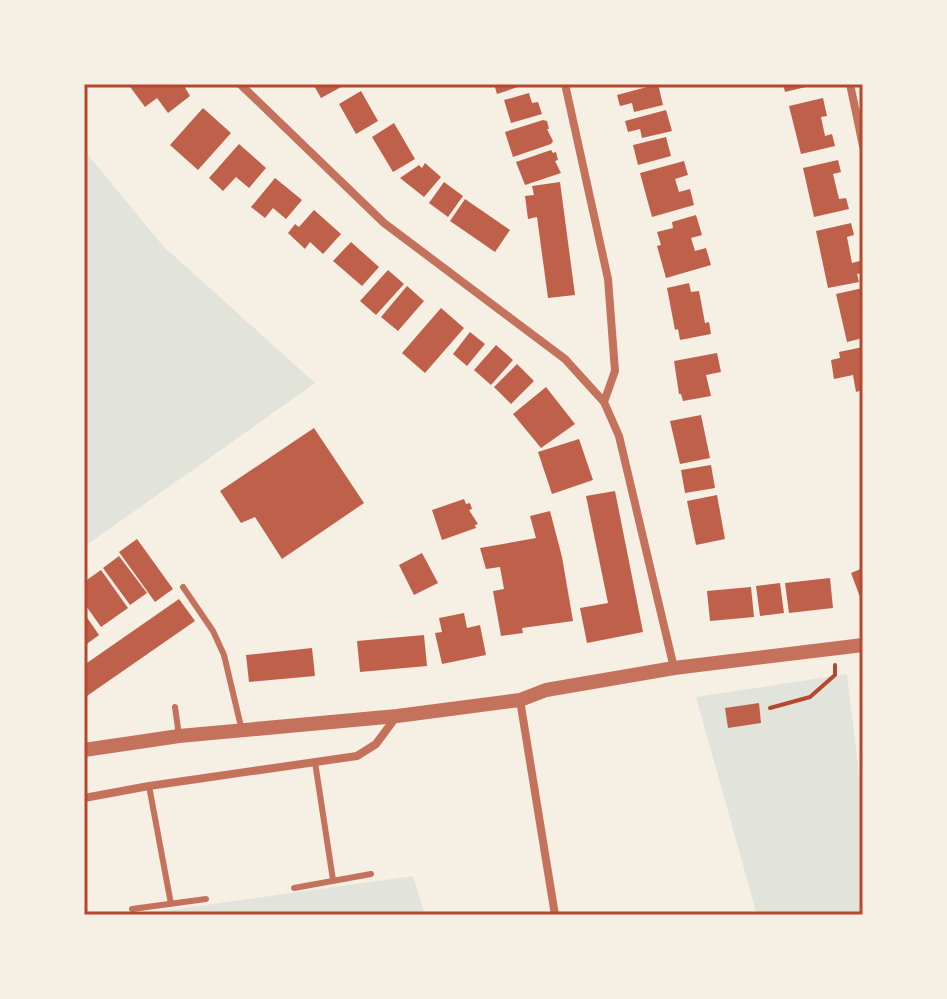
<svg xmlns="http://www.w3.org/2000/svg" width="947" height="999" viewBox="0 0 947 999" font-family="Montserrat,sans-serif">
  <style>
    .green { fill: #e2e4dc }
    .building { fill: #bf614a }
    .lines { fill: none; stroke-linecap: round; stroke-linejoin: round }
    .path { stroke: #b5482f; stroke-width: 4 }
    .service { stroke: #c5725c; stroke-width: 6 }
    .minor { stroke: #c5725c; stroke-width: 8 }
    .tertiary { stroke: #c5725c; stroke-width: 14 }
    .neatline { fill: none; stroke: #b5482f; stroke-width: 3 }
  </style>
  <rect width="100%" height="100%" fill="#f6efe4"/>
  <path class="green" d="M84,150L163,246L315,383L84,547Z
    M847,674L863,807V915H757L696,697Z
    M413,876L425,915H134Z"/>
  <path class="building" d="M128,84H183L190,96L168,113L157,98L145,107Z
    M313,84H342L343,86L321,98Z
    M494,84H524V85L497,94Z
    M658,84L663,105L634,112L632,103L620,106L617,95Z
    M783,84H814V85L785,92Z
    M361,91L378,121L356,134L339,104Z
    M529,93L532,103L538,102L542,114L511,123L504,100Z
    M823,98L827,116L821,117L825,136L832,134L835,146L801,154L789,106Z
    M203,108L231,133L198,170L170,145Z
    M666,110L672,131L642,138L640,129L628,132L625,121Z
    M543,120L547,121L549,129H547L553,141L551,144L513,157L505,132Z
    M394,123L415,159L393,172L372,137Z
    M666,137L671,156L638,165L633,145Z
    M239,144L266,168L249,188L236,177L223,191L209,178Z
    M551,150L553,153L556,152L558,160L555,161L561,173L525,185L516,162Z
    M838,160L841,172L833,174L839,199L846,198L849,209L814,217L803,168Z
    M684,161L688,175L675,179L679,192L690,189L694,205L652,217L640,173Z
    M425,163L441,177L424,197L400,178L419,165L422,168Z
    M275,178L302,200L286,219L273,208L265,218L251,207Z
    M444,182L463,196L448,217L429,203Z
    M560,182L575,295L548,298L537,217L528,219L525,196L534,195L532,186Z
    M465,199L510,230L495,252L450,221Z
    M314,210L341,234L323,254L310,242L305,249L288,233L295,224L299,227Z
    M696,215L702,235L691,238L695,251L706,248L711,265L666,278L657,246L661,245L657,232L673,228L672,222Z
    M851,223L854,235L847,237L852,263L860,261L862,273L857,274L859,282L828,288L816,231Z
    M351,242L379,267L362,286L333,261Z
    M388,270L404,284L376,315L360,301Z
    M689,283L691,292L699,291L705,323L709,322L711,334L680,340L678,329L675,330L667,288Z
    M407,286L424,301L398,331L381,317Z
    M863,288V338L847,342L836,294Z
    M441,308L464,328L425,373L402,353Z
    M470,332L485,344L467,366L453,354Z
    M496,345L513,360L491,385L474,370Z
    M863,347V390L856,392L853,375L834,379L831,360L840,358L839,352Z
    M717,353L721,372L706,375L711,396L683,401L681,394H679L674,361Z
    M517,364L534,381L511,404L494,387Z
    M546,387L575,424L541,448L513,414Z
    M701,415L710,458L680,464L670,421Z
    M314,428L364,503L282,559L255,517L241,523L220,491Z
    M579,439L593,480L552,494L538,452Z
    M711,465L715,488L685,493L681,470Z
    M615,491L643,632L587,643L580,608L608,603L586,496Z
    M717,495L725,539L696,545L687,501Z
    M464,499L466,504L470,503L472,509L469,510L478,524L475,525L476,528L442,540L432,510Z
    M550,511L562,557L573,621L522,628L523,633L501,636L493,591L504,589L500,567L486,569L480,548L536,538L530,516Z
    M137,539L173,589L155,602L119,552Z
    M422,553L438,583L414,595L399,565Z
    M119,556L147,593L130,605L103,568Z
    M863,568V605L851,573Z
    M101,570L128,608L101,627L84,603V582Z
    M830,578L833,608L789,613L785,583Z
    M780,583L784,613L760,616L756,586Z
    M751,587L754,617L710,621L707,591Z
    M179,599L195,621L84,698V665Z
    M84,613L99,635L84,646Z
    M464,613L467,628L480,625L486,655L442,664L435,633L442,632L439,618Z
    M424,635L427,666L360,672L357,641Z
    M312,648L315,676L249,682L246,655Z
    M759,703L761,723L728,728L725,708Z"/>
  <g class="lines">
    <path class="path" d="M770,708L810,697L835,675V665"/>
    <path class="service" d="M183,587L213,631L224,655L242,731
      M175,707L179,736
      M315,762L333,880
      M149,786L171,904
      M294,888L371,874
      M132,909L206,899"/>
    <path class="minor" d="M240,84L384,223L565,359L604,402L619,436L674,668
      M565,84L608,279L615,371L604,402
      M850,84L863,146
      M520,700L555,915
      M84,798L149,786L357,756L376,744L396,717"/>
    <path class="tertiary" d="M84,750L179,736L397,716L520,700L546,690L674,668L863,645"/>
  </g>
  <rect width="947" height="999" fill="none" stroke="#f6efe4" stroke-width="172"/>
  <rect x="86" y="86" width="775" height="827" class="neatline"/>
</svg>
